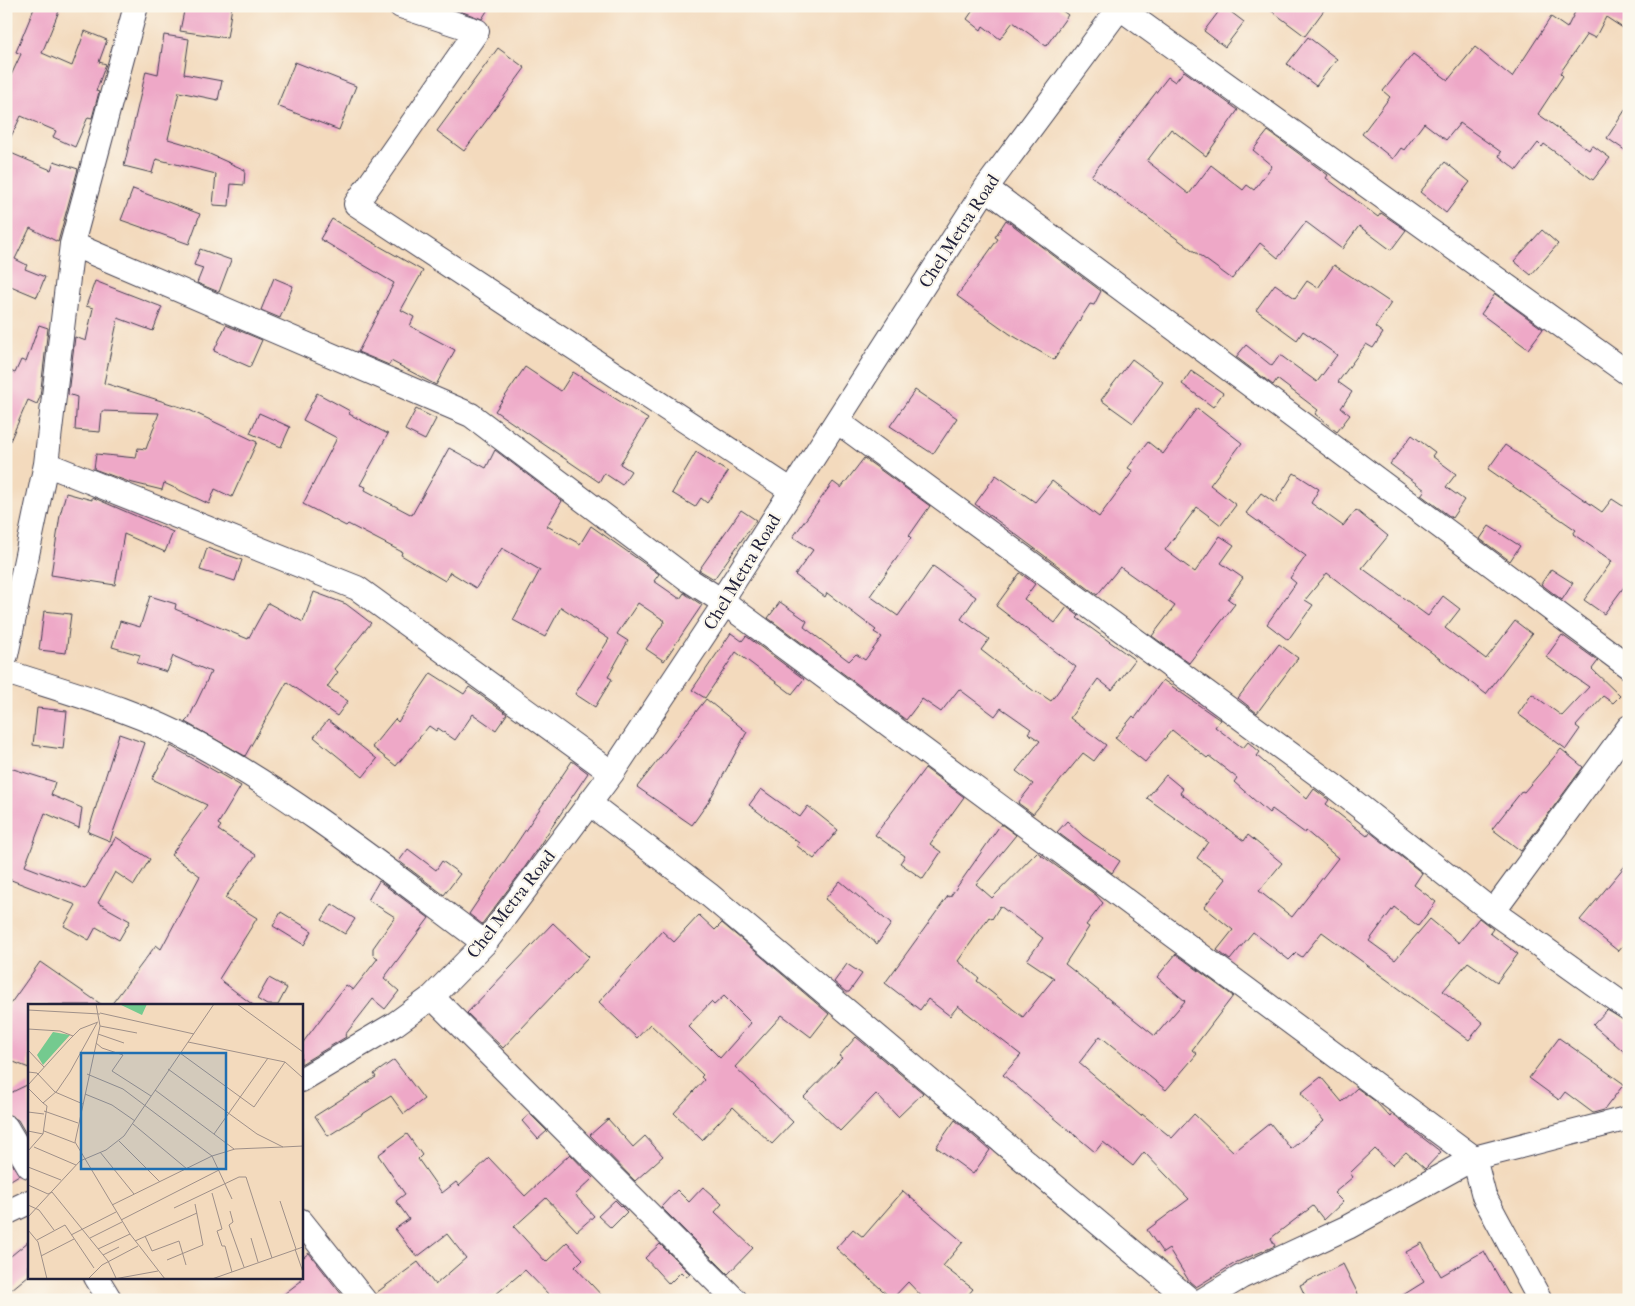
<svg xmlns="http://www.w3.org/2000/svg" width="1635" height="1306" font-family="'IM FELL French Canon',serif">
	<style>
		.building { fill: #eea8c7; fill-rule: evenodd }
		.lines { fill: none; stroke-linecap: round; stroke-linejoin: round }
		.minor-casing { stroke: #413e4e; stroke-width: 26 }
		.minor { stroke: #fff; stroke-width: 24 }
		.labels { text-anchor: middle; stroke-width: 4.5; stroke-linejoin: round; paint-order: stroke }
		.street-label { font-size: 18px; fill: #22223b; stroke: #fbf7ec }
		.inset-road { fill: none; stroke: #9f9089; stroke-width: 1 }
		.view { fill: #1f6fb2; fill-opacity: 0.15; stroke: #1f6fb2; stroke-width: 2.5 }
		.inset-edge { fill: none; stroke: #22223b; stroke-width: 2.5 }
	</style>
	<rect width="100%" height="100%" fill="#fbf7ec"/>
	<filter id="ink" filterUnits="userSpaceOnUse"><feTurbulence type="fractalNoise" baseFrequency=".02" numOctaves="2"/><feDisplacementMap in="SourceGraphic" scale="10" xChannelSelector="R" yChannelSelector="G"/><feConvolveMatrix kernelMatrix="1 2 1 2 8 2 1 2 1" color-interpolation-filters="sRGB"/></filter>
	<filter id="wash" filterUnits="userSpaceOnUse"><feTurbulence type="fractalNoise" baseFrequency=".0096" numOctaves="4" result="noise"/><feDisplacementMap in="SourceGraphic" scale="20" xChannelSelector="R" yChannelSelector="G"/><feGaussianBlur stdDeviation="1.12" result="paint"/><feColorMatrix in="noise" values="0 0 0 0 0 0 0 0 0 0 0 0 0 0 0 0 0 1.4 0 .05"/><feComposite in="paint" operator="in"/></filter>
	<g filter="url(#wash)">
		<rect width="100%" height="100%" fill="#f3dabd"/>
		<g id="blocks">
			<path class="building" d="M35 6H61L42 53 72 66 85 31 107 40 99 62 106 64 96 91 99 92 92 118 88 117 75 147 53 137 56 131 21 116 6 147V86L21 54 16 52Z
				M185 6H232L227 38 180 31Z
				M446 6H490L482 19Z
				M976 6H1056L1068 15 1046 46 1013 22 1000 39 983 26 981 30 967 19Z
				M1223 6 1244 22 1225 47 1204 31Z
				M1265 6H1327L1305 36Z
				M1578 6H1629V32L1606 17 1595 38 1587 34 1560 73 1563 76 1538 114 1589 150 1592 145 1610 158 1593 180 1544 144 1542 147 1538 143 1517 170 1499 156 1501 152 1460 123 1446 140 1424 123 1404 150 1401 148 1393 159 1362 134 1390 97 1383 91 1413 54 1448 80 1475 47 1512 77 1551 17 1567 28Z
				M164 35 189 39 184 74 222 81 218 100 179 92 168 139 192 146 245 170 244 185 231 184 229 206 213 205 216 174 156 159 152 173 124 166 146 71 158 74Z
				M1308 37 1337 59 1316 86 1287 64Z
				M498 48 525 68 464 151 437 131Z
				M295 62 356 86 339 130 277 106Z
				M1184 71 1238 110 1206 156 1171 129 1147 161 1189 194 1211 165 1243 190 1247 185 1254 190 1272 166 1253 150 1268 131 1328 175 1326 178 1378 217 1381 213 1406 230 1391 250 1359 226 1342 249 1306 222 1278 258 1260 243 1232 279 1091 176 1168 77 1175 82Z
				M1629 104V153L1607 138Z
				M6 151 51 170 54 161 78 169 58 242 30 228 15 259 27 265 25 269 45 277 37 297 6 284Z
				M1445 162 1470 182 1446 213 1420 192Z
				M133 189 200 214 189 244 121 220Z
				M332 219 423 271 401 310 414 317 410 326 455 350 436 385 391 361 389 365 358 352 394 283 320 239Z
				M1006 220 1101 291 1094 305 1090 304 1054 360 1010 334 957 296 998 239 995 237Z
				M1542 230 1558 244 1531 275 1514 261Z
				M200 249 231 260 219 292 197 283 203 268 194 265Z
				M1334 265 1391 303 1375 327 1383 333 1373 348 1366 344 1338 382 1352 392 1341 408 1350 415 1337 432 1315 414 1318 410 1277 379 1273 385 1236 357 1246 345 1272 366 1280 355 1317 382 1337 355 1303 331 1297 340 1256 310 1275 284 1295 298 1307 281 1318 288Z
				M274 278 293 286 280 318 261 310Z
				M95 281 162 307 153 331 118 318 104 383 187 409 257 442 232 497 215 489 209 504 164 483 162 490 129 482 94 469 96 454 136 458 138 448 146 449 159 413 102 411 100 432 75 430 77 397 68 394 75 337 86 341 93 308 86 306Z
				M1495 294 1543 329 1528 349 1481 314Z
				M39 325 48 328 40 397 37 404 28 400 6 450V369L15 373 21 360 26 362Z
				M226 325 262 340 250 367 214 351Z
				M1132 359 1163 382 1133 423 1101 400Z
				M525 367 561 391 573 372 648 419 620 464 631 471 622 485 604 473 599 482 495 411Z
				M1191 371 1223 393 1213 407 1182 384Z
				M915 390 957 418 933 454 890 426Z
				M317 393 350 411 349 414 388 434 360 485 366 487 365 490 412 515 449 448 486 468 495 450 562 501 547 526 580 544 591 526 659 574 654 581 680 599 684 593 702 605 664 661 646 649 665 621 638 603 617 634 628 641 608 677 612 679 595 707 575 694 609 639 561 607 545 637 513 620 540 570 502 548 476 588 450 572 445 581 401 555 402 552 348 524 346 526 303 504 337 438 303 420Z
				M1197 408 1242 443 1210 485 1236 505 1221 525 1197 507 1165 550 1195 572 1220 536 1234 545 1221 563 1243 578 1228 599 1235 604 1189 663 1152 636 1175 606 1120 567 1097 595 975 504 996 475 1035 502 1052 481 1099 517 1133 471 1128 468 1148 442 1163 454Z
				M416 409 436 419 425 440 405 430Z
				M259 413 290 427 281 447 250 433Z
				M1412 435 1435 452 1432 456 1456 474 1446 487 1464 500 1452 518 1421 495 1425 490 1390 464Z
				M1505 445 1602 512 1612 499 1629 510V580L1604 614 1584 600 1612 561 1573 534 1576 530 1488 469Z
				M696 452 728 472 707 503 701 498 695 507 672 493Z
				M864 458 930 506 909 536 911 538 870 596 898 616 933 566 976 597 961 619 989 639 981 650 1035 692 1036 691 1051 701 1076 667 996 606 1020 573 1035 584 1024 599 1055 623 1067 607 1079 616 1077 618 1135 660 1112 690 1098 679 1070 718 1106 745 1094 761 1083 753 1033 814 1018 803 1033 784 1016 771 1040 741 1028 733 1031 729 1001 708 995 716 959 689 941 712 922 699 906 720 768 618 780 602 807 621 804 627 849 661 856 654 865 660 882 637 874 632 876 630 827 593 825 597 795 575 813 550 793 537 833 482 841 488Z
				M1294 473 1319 489 1311 503 1343 526 1356 510 1388 536 1362 568 1428 616 1443 596 1460 609 1445 628 1486 659 1515 621 1532 634 1486 694 1327 573 1305 600 1313 605 1288 640 1267 624 1296 583 1290 578 1306 556 1246 513 1261 493 1275 503Z
				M66 493 92 500V497L173 532 165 552 124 534 115 585 51 575 60 515Z
				M741 510 756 520 714 579 699 570Z
				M1489 526 1520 546 1510 561 1480 539Z
				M207 548 242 560 235 581 200 570Z
				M1551 569 1573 583 1562 600 1541 584Z
				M314 592 346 604 371 623 334 669 338 672 327 687 348 701 337 716 287 682 245 756 185 722 189 718 211 672 173 656 167 672 137 663 140 655 112 647 120 621 140 627 150 596 176 604 175 609 248 639 268 603 303 622Z
				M44 611 71 614 66 653 39 650Z
				M731 633 742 641 746 636 804 679 792 694 736 652 705 698 692 690Z
				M1562 635 1598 661 1592 669 1620 696 1613 703 1603 696 1576 726 1580 729 1566 749 1518 714 1532 694 1562 716 1589 687 1546 657Z
				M1279 644 1298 658 1257 713 1238 698Z
				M431 673 464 694 469 687 507 714 496 730 473 714 455 740 438 728 436 731 429 726 396 766 372 747 395 719 398 722Z
				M1163 680 1220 720 1215 727 1243 748 1248 742 1260 752 1257 756 1307 799 1314 789 1329 800 1326 804 1367 836 1370 832 1422 873 1414 885 1436 902 1418 926 1394 907 1369 941 1395 960 1430 919 1459 943 1479 918 1493 929 1490 933 1518 954 1497 982 1468 962 1443 991 1483 1023 1469 1040 1322 932 1302 957 1296 953 1289 960 1253 932 1230 960 1217 950 1233 930 1204 907 1226 879 1197 858 1208 842 1147 798 1166 775 1183 789 1180 793 1244 841 1248 835 1282 863 1259 891 1292 917 1338 858 1306 831 1305 833 1272 809 1269 813 1234 782 1237 778 1209 756 1207 758 1172 730 1145 762 1115 738 1133 716 1135 718Z
				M706 699 747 732 709 801 692 825 637 787Z
				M37 708 67 711 63 749 33 745Z
				M328 720 377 759 363 777 314 737Z
				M119 734 145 743 110 841 88 832Z
				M171 746 241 786 218 824 221 826 218 830 256 855 225 898 257 918 219 979 253 1005H111L156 945 161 949 200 876 171 855 207 805 152 779Z
				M1561 749 1583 767 1521 851 1492 829 1522 791 1524 792Z
				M572 761 588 773 525 867 482 924 469 914Z
				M10 768 55 782 51 795 82 808 79 828 45 813 25 866 85 889 116 837 150 859 134 885 115 872 98 903 130 921 119 940 96 927 89 940 64 926 76 905 6 878V780Z
				M925 768 964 797 930 844 941 852 923 879 900 863 905 856 875 835Z
				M761 789 800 817 808 806 838 830 814 859 797 846 799 843 749 805Z
				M1067 821 1083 836 1120 861 1112 873 1057 832Z
				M1001 824 1016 835 976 884 992 898 1037 852 1096 895 1103 903 1086 925 1089 927 1065 964 1155 1036 1185 1001 1157 977 1176 954 1233 996 1192 1050 1197 1054 1166 1090 1100 1036 1079 1063 1141 1116 1142 1114 1172 1138 1194 1114 1234 1152 1270 1123 1291 1149 1324 1121 1301 1093 1321 1077 1342 1102 1357 1088 1375 1101 1390 1117 1392 1114 1441 1152 1425 1169 1406 1152 1392 1165 1375 1149 1350 1173 1353 1177 1334 1193 1343 1202 1324 1220 1313 1206 1271 1238 1275 1246 1237 1262 1196 1287 1189 1281 1169 1249 1163 1253 1147 1230 1189 1199 1144 1152 1133 1166 1103 1142 1095 1152 1003 1075 1021 1055 958 1006 950 1016 928 999 920 1010 885 983 948 896 950 897ZM1000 906 1043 938 1027 960 1054 978 1023 1017 977 981 979 978 958 961 989 917 992 919Z
				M408 849 436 870 442 861 460 874 444 895 399 861Z
				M1629 861V938L1618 951 1580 920Z
				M379 881 429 918 384 978 399 991 385 1009 373 999 345 1035 346 1037 301 1064V1045L346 985 353 990 378 958 373 955V948L395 917 368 900Z
				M840 881 891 924 877 944 825 899Z
				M332 904 355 919 345 934 322 920Z
				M281 912 312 931 304 945 273 926Z
				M699 915 715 930 722 923 829 1014 811 1037 782 1015 735 1067 793 1122 772 1144 733 1107 702 1140 674 1113 704 1080 701 1077 703 1075 650 1024 637 1038 599 1002 662 931 674 942ZM724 996 751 1023 720 1058 688 1026 711 1002 714 1005Z
				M553 923 589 957 503 1048 467 1013Z
				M40 962 102 1005H29V1068L6 1059V1010Z
				M847 964 862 974 849 992H846L834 982Z
				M269 978 287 988 278 1005H267L257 999Z
				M1607 1010 1629 1023V1056L1593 1025Z
				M856 1037 923 1093 898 1117 876 1094 840 1131 804 1097 842 1058 839 1056Z
				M1559 1038 1624 1084 1604 1110 1593 1113 1565 1092 1559 1100 1529 1078Z
				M394 1060 424 1099 404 1114 391 1096 328 1136 315 1116 376 1077 374 1074Z
				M29 1084V1139L18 1120 6 1113V1095Z
				M530 1114 547 1131 538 1139 522 1121Z
				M608 1119 633 1147 645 1136 663 1156 635 1181 590 1135Z
				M955 1120 990 1150 973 1174 936 1147Z
				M407 1134 422 1155 418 1159 442 1193 456 1182 459 1186 489 1158 525 1196 570 1154 593 1178 575 1195 594 1216 577 1231 546 1198 514 1227 546 1262 567 1242 583 1259 575 1267 606 1300H554L525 1270 489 1300H377L376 1293 418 1262 435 1285 466 1258 447 1234 417 1257 395 1229 409 1219 396 1201 405 1194 378 1155Z
				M6 1154 19 1175 6 1183Z
				M703 1187 722 1204 715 1212 753 1248 728 1274 661 1207 677 1190 689 1202Z
				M903 1191 963 1242 943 1266 973 1289 964 1300H925L908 1282 892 1299 836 1248 853 1229 863 1237Z
				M615 1200 627 1212 611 1228 598 1216Z
				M29 1241V1275L6 1294V1260Z
				M1422 1243 1441 1276 1484 1251 1512 1300H1395L1424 1282 1406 1252Z
				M660 1244 690 1274 686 1277 681 1272 669 1284 645 1258Z
				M309 1253 346 1300H276L301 1281V1259Z
				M1343 1264 1361 1300H1307L1300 1285Z"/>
		</g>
	</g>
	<g filter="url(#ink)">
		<use href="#blocks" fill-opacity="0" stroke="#413e4e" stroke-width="1"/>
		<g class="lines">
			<g class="minor-casing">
				<path id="minor" d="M401 6 477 31 356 204 792 491
					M1120 8 1629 374
					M986 188 1629 667
					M72 244 471 415 689 580 725 603 1474 1158 1484 1196 1540 1300
					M837 421 1335 787 1493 912 1629 1009
					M46 464 357 588 612 773
					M6 655 46 464 72 244 136 6
					M6 672C71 693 138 711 198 744 300 800 392 874 485 943
					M589 803 708 894 1190 1300
					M1493 912 1629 727
					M432 997 735 1300
					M301 1080 395 1024 432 997 485 943 612 773 725 603 727 592 986 188 1121 6
					M6 1127 29 1166
					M6 1213 29 1202
					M301 1221 364 1300
					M96 1277 110 1300
					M1203 1300 1241 1277 1348 1227 1474 1158 1629 1118"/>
			</g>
			<use href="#minor" class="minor"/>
		</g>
	</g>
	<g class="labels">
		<g class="street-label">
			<text transform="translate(959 231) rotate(-57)" y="6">Chel Metra Road</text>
			<text transform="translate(742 572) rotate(-59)" y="6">Chel Metra Road</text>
			<text transform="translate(511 904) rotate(-52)" y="6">Chel Metra Road</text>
		</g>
	</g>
	<g transform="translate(28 1004)">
		<rect width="275" height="275" fill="#f3dabd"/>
		<path d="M91 0H119L114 11ZM25 28 42 31 15 61 9 51Z" fill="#74ca8f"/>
		<path class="inset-road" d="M68 0 72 22 47 138 102 230 137 275M209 0 275 48M0 6 72 10M72 9 166 30M72 22 109 29M0 25 32 27 45 32M70 30 96 39M160 38 257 58 275 74M68 39 74 44 95 51 84 67 123 92M0 46 16 63M152 49 226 103 257 58M140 65 229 130 255 143 275 142M0 68 9 69 27 88 55 100M59 70 95 85 184 152 204 195M0 81 41 36 52 25 70 18M0 84 15 99M127 86 206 145M57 90 84 101 107 117M16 107 50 119M0 108 16 110M105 120 159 165M0 127 15 130M16 127 47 139M186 130 240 54M91 137 132 178M6 143 48 161M0 147 15 130 19 102 15 99 29 87 42 68 69 19M72 148 106 190M0 163 33 176M0 181 20 190 24 188 80 257 88 274M184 189 194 225 189 227 194 242H197L204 268M252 197 268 245M0 201 11 206 26 226M84 201 184 152 207 145 255 143M146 204 211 173H218L244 254M202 207 205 218 201 221 216 263M0 213 52 157 78 146 96 132 186 0M93 216 191 166M0 226 10 238 19 275M43 231 88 208M117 232 124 247 151 237 158 261M62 234 94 218M223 234 230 258M9 236 37 221 66 264M107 237 169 209M70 245 102 230M267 245 275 268M75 251 91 243M13 252 46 235M139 256 175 241 167 200M60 275 74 261 110 242M86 275 130 267M184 275 275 243"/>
		<path class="view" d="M53 49H198V165H53Z"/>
		<rect width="275" height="275" class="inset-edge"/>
	</g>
	<rect width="1635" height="1306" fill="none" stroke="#fbf7ec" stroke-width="25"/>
</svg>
